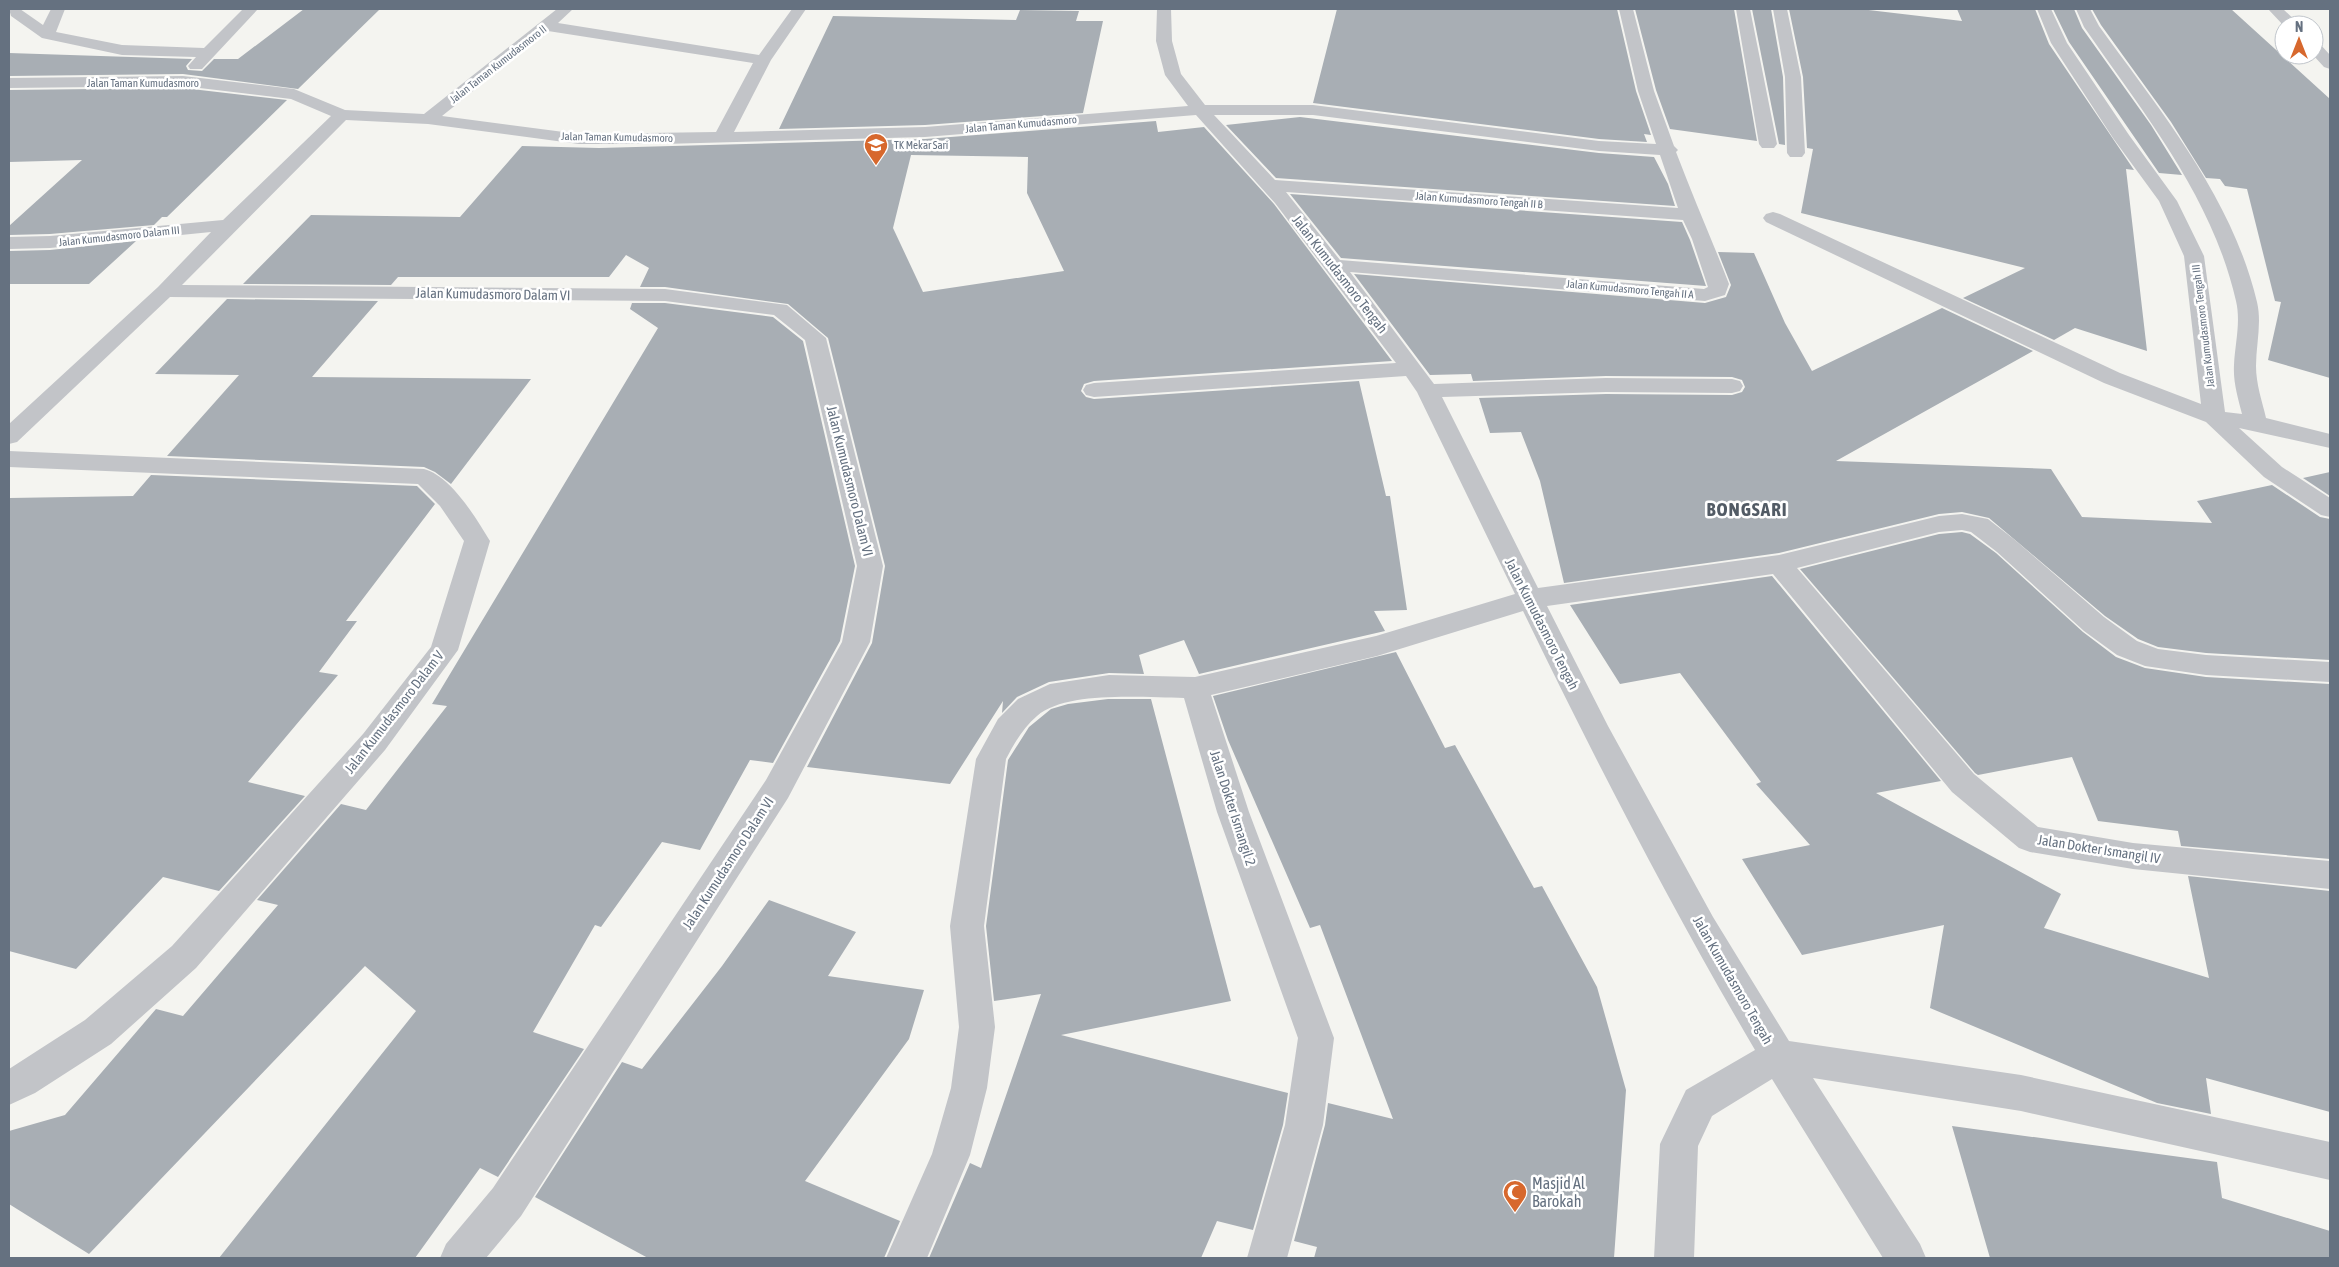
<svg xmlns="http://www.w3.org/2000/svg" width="2339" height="1267" font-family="'Asap Condensed',sans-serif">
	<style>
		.building { fill: #a8aeb4; fill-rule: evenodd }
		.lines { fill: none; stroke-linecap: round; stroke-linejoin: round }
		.minor { fill: #c2c4c8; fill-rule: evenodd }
		.labels { text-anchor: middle; stroke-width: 5; stroke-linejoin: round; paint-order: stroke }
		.far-street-label { font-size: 11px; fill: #657180; stroke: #fff }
		.far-poi-label { font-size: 11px; fill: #657180; stroke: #fff; text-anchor: start }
		.street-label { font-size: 14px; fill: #657180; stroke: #fff }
		.near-poi-label { font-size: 16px; fill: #657180; stroke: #fff; text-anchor: start }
		.district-label { font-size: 19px; font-weight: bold; letter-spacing: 1px; fill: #525b65; stroke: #fff }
	</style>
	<rect width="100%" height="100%" fill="#f4f4f0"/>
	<path class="building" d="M304 9 379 10 298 89 183 74 9 76V53L192 59 186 66 188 70 202 71 214 59H238Z
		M1337 9H1617L1636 91 1651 135 1644 134 1647 142 1599 139 1313 103Z
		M1635 9H1734L1757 141 1670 129 1656 90Z
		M1752 9H1771L1783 77 1785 145 1779 144Z
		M1789 9H1860L1962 21 1957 9H2035L2049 44 2134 170 2126 169 2147 351 2075 328 2054 340 1963 298 2025 268 1801 213 1813 149 1807 148 1803 77Z
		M2053 9H2074L2082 28 2151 125 2182 175 2159 173 2069 42Z
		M2092 9H2231L2330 99V378L2268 360 2281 302 2275 301 2247 189 2225 186 2220 179 2206 178 2171 122 2101 25Z
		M1020 10 1079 11 1076 21H1103L1083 113 925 125 779 129 833 16 1016 20Z
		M183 88 287 100 167 217H162L154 225 50 234 9 235V226L82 160 9 162V90Z
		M1300 117 1599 153 1654 157 1668 184 1675 206 1276 178 1226 125Z
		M1156 121 1158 132 1204 127 1274 204 1392 361 1094 381 1084 384 1081 391 1086 397 1094 399 1359 381 1386 496H1390L1407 610 1374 611 1385 631 1199 674 1184 640 1139 655 1144 674 1109 673 1049 682 1017 697 1002 713 1003 701 950 784 807 767 872 643 885 566 828 338 788 304 665 287H640L649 268 626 255 609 277H398L391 285 243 284 311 215 460 217 522 146 599 148 925 139ZM911 155 1028 157 1027 193 1064 271 923 292 893 228Z
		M1290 194 1682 222 1690 240 1706 286 1341 258Z
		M136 241 89 284H9V251L50 250Z
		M1718 252 1754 253 1785 323 1812 371 1942 308 2033 351 1836 461 2051 469 2082 517 2212 523 2197 501 2272 485 2320 517 2330 519V660L2206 653 2158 647 2138 639 2105 616 1989 518 1962 512 1939 514 1779 553 1564 583 1540 481 1521 432 1490 433 1479 398 1606 394 1732 395 1742 392 1745 387 1742 380 1732 377 1606 376 1473 381 1471 374 1430 375 1354 274 1705 303 1726 297 1731 285Z
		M227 299 378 301 312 377 531 379 451 484 435 472 424 467 167 456 239 375 155 374Z
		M632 303H665L773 317 803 341 855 566 840 641 773 763 750 760 700 850 662 842 601 927 595 925 533 1032 584 1049 498 1177 480 1168 415 1258H219L416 1011 365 966 89 1254 9 1204V1131L65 1115 156 1009 183 1016 278 905 257 900 341 804 366 810 447 706 432 704 658 328 630 309Z
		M2330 472V496L2303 478Z
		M151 475 417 486 435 504 346 621H357L319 672 338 675 248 782 305 796 219 891 163 877 76 969 9 951V498L133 496Z
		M1962 532 1970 534 1996 553 2083 632 2116 657 2145 668 2206 677 2330 684V859L2181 846 2178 831 2098 821 2072 757 1978 775 1975 773 1800 569 1939 534Z
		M1772 576 1941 781 1876 793 2061 894 2044 928 2209 978 2188 876 2330 891V1112L2206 1078 2211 1114 2157 1103 1930 1008 1944 925 1802 955 1742 859 1810 845 1756 784 1761 782 1680 673 1620 684 1570 605Z
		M1396 652 1445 748 1455 745 1534 888 1542 886 1597 987 1626 1090 1614 1258H1314L1317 1247 1294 1241 1325 1125 1328 1103 1393 1119 1320 925 1310 928 1228 740 1213 696Z
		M1108 699H1151L1231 1001 1061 1035 1288 1093 1283 1125 1253 1230 1217 1221 1201 1258H929L970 1163 981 1168 1041 994 994 1001 986 926 1008 760 1029 727 1051 709 1068 704Z
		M769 900 856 932 828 976 924 990 909 1039 805 1181 900 1221 884 1258H648L535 1197 622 1062 642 1069 722 966Z
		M1952 1126 2217 1162 2222 1198 2330 1231V1258H1990Z"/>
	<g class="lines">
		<path class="minor" d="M9 9H20L43 25 51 9H65L56 32 122 45 204 48 243 9H258L202 69H190L188 66 196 57 122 55 42 38 11 16Z
			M557 9H573L558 23 759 55 792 9H806L771 60 734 132 925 127 1188 106 1165 75 1156 41 1157 9H1171L1172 41 1181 74 1205 105H1313L1599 141 1656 144 1638 91 1619 9H1633L1654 91 1674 146 1678 150 1676 152C1693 197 1712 240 1729 284L1725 295 1705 301 1350 272 1434 384 1606 378 1732 379 1740 381 1743 386 1740 391 1732 393 1606 392 1442 397 1538 588 1779 555 1939 516 1962 514 1988 519 2015 540 2104 617 2137 641 2158 649 2206 655 2330 662V682L2206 675 2145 666 2117 655 2084 631 1997 552 1971 532 1962 530 1939 532 1797 568 1974 774 2038 827 2133 843 2330 861V889L2133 869 2030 852 2019 848 1952 792 1773 574 1547 606 1608 726 1713 917 1789 1041 2021 1075 2330 1142V1180L2021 1111 1813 1078 1920 1244 1926 1258H1883L1772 1079 1712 1116 1698 1146 1694 1258H1654L1660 1144 1686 1090 1755 1050C1671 907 1595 760 1523 611L1377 656 1211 695 1249 812 1334 1038 1323 1125 1287 1258H1247L1285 1125 1298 1038 1217 812 1184 698C1146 698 1067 690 1037 716 1023 728 1015 742 1006 759L984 926 995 1027 987 1088 970 1155 927 1258H886L932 1154 951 1088 959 1027 950 926 976 759 998 719 1018 699 1050 684 1109 675 1195 677 1376 636 1515 594 1417 392 1406 376 1094 397 1086 395 1083 390 1086 385 1094 383 1396 363 1275 203 1196 115 925 137 663 144H579L428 124 346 120 182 285 665 289 787 305 826 338 883 566 870 642 788 798 521 1216 486 1258H440L446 1244 493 1188 766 780 842 642 857 566 805 340 774 315 665 301 170 297 17 442 9 444V424L158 287 211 232 50 248 9 249V237L50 236 223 220 331 116 291 99 183 86 9 88V78L183 76 294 89 345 110 424 114ZM548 31 753 63 716 132 579 134 442 116ZM1214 115H1313L1599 151 1660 155 1678 208 1275 180ZM1286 192 1683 220 1692 239 1708 287 1704 289 1340 260Z
			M1736 9H1750L1777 144 1774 148H1762L1759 144Z
			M1773 9H1787L1801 77 1805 153 1802 157H1790L1787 153 1785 77Z
			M2037 9H2051L2067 43 2129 135 2177 201 2204 256 2225 412 2242 414C2238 398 2233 382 2234 365 2235 344 2241 322 2236 301 2212 196 2144 114 2084 27L2076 9H2090L2099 26C2161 112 2232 197 2257 302 2262 323 2256 345 2256 366 2256 384 2262 401 2266 418L2330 434V448L2239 428 2282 467 2330 498V517L2321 515 2264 477 2206 422 2104 383 1766 222 1763 218 1766 214 1773 212 1780 214 2120 373 2201 404 2184 256 2159 201 2113 138 2051 43Z
			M2268 9H2283L2300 25 2284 26Z
			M2314 42 2320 44 2330 55V69L2324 67 2313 55Z
			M9 451 424 469C451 476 476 518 490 541L458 650 385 750 196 968 111 1044 35 1093 9 1105V1069L85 1020 172 946 363 734 431 647 464 541 440 506 418 484 9 467Z"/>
	</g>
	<defs>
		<g id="school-pin" transform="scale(1.25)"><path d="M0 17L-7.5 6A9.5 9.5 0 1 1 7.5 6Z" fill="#d7682d" stroke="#fff"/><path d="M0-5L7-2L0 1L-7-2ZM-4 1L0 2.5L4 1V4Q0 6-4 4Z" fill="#fff"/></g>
		<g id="mosque-pin" transform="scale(1.25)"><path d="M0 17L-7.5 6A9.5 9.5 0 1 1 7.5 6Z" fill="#d7682d" stroke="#fff"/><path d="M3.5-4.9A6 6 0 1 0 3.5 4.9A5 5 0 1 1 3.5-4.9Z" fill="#fff"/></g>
	</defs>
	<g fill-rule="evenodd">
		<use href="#school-pin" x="876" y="145"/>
		<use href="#mosque-pin" x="1515" y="1192"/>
	</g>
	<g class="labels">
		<g class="far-street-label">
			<text transform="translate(498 64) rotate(-38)" y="4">Jalan Taman Kumudasmoro II</text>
			<text x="143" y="87">Jalan Taman Kumudasmoro</text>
			<text transform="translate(1021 124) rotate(-5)" y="4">Jalan Taman Kumudasmoro</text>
			<text transform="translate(617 137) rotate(1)" y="4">Jalan Taman Kumudasmoro</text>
			<text transform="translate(1479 200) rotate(4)" y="4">Jalan Kumudasmoro Tengah II B</text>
			<text transform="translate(119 236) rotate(-6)" y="4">Jalan Kumudasmoro Dalam III</text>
			<text transform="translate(1630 289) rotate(5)" y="4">Jalan Kumudasmoro Tengah II A</text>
			<text transform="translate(2203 326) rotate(-97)" y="4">Jalan Kumudasmoro Tengah III</text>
		</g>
		<g class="far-poi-label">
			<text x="894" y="149">TK Mekar Sari</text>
		</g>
		<g class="street-label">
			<text transform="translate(1340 274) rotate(52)" y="5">Jalan Kumudasmoro Tengah</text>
			<text transform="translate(493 294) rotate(1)" y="5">Jalan Kumudasmoro Dalam VI</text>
			<text transform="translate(850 481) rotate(76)" y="5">Jalan Kumudasmoro Dalam VI</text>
			<text transform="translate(1542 624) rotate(63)" y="5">Jalan Kumudasmoro Tengah</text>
			<text transform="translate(394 712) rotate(-52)" y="5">Jalan Kumudasmoro Dalam V</text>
			<text transform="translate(1233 808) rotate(72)" y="5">Jalan Dokter Ismangil 2</text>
			<text transform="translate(2099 849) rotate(9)" y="5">Jalan Dokter Ismangil IV</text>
			<text transform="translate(728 863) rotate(-57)" y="5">Jalan Kumudasmoro Dalam VI</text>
			<text transform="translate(1733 980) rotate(60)" y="5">Jalan Kumudasmoro Tengah</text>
		</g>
		<g class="near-poi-label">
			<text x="1532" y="1189">Masjid Al<tspan x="1532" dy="18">Barokah</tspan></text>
		</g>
		<g class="district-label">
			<text x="1747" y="516">BONGSARI</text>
		</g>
	</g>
	<rect width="2339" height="1267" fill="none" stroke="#657180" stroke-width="20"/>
	<g transform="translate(2299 40)"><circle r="24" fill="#ffffff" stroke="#c1c6cc"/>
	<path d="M0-4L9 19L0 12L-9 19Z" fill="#d7682d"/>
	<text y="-8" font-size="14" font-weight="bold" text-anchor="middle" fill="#657180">N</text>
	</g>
</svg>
